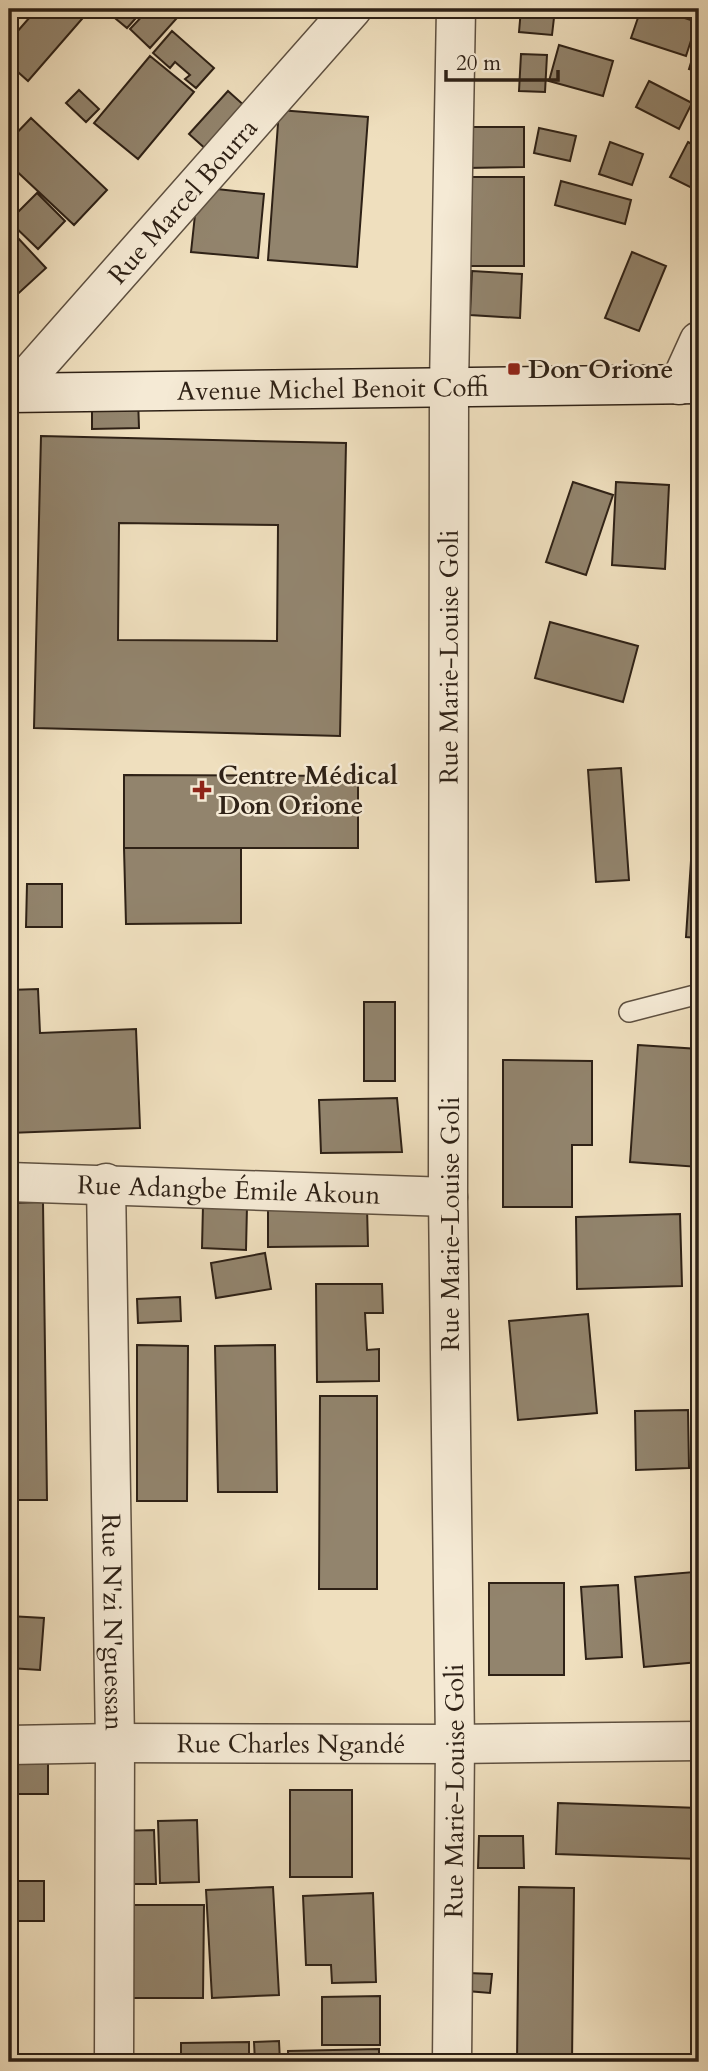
<svg xmlns="http://www.w3.org/2000/svg" width="708" height="2071" font-family="Cardo,serif">
	<style>
		.building { fill: #92846d; stroke: #2e2116; stroke-width: 2; fill-rule: evenodd }
		.lines { fill: none; stroke-linecap: round; stroke-linejoin: round }
		.lane-casing { stroke: #5e5040; stroke-width: 22 }
		.street-casing { stroke: #5e5040; stroke-width: 41 }
		.secondary-casing { stroke: #2e2116; stroke-width: 41 }
		.lane { stroke: #f5ead5; stroke-width: 19 }
		.street { stroke: #f5ead5; stroke-width: 38 }
		.secondary { stroke: #f5ead5; stroke-width: 38 }
		.poi-dot { fill: #8f2418; stroke: #f5ead5; stroke-width: 2.5 }
		.labels { text-anchor: middle; stroke-width: 5; stroke-linejoin: round; paint-order: stroke }
		.street-label { font-size: 26px; fill: #2e2116; stroke: #f5ead5 }
		.poi-label { font-size: 26px; font-weight: bold; fill: #2e2116; stroke: #f5ead5; text-anchor: start }
	</style>
	<rect width="100%" height="100%" fill="#efdfbe"/>
	<filter id="stains"><feTurbulence type="fractalNoise" baseFrequency=".00286" numOctaves="4"/><feColorMatrix values="0 0 0 0 .2 0 0 0 0 .09 0 0 0 0 .02 0 0 0 .5 -.17"/></filter>
	<radialGradient id="worn" r=".72"><stop offset=".6" stop-color="#630" stop-opacity="0"/><stop offset="1" stop-color="#630" stop-opacity=".3"/></radialGradient>
	<path class="building" d="M37 9H85L88 12 28 81 9 64V41Z
		M104 9H144L127 28Z
		M149 9H185L150 48 130 29Z
		M521 9H555L552 35 519 32Z
		M641 9H657L697 22 686 56 631 38Z
		M172 31 214 68 196 88 185 79 190 75 175 62 170 68 153 53Z
		M699 36V72L689 69Z
		M559 45 613 61 603 96 549 81Z
		M521 54 547 55 545 92 519 91Z
		M150 56 194 92 138 159 94 123Z
		M649 81 692 103 679 129 636 107Z
		M79 90 99 109 86 122 66 103Z
		M228 91 247 108 208 151 189 134Z
		M279 110 368 117 357 267 268 260Z
		M31 118 107 190 74 225 9 164V141Z
		M465 127H524V167L466 168Z
		M539 128 576 136 570 161 534 153Z
		M610 142 643 154 632 185 599 174Z
		M688 142 699 148V179L694 189 670 177Z
		M467 177H524V266H468Z
		M561 181 631 200 625 224 555 205Z
		M198 187 264 194 258 258 191 252Z
		M37 193 65 221 38 249 9 221Z
		M17 237 46 268 9 302V245Z
		M632 252 666 266 639 331 605 318Z
		M472 271 522 274 520 318 470 315Z
		M138 398 139 428 92 429V399Z
		M41 436 346 443 340 736 34 728ZM119 523 278 525 277 641 118 640Z
		M573 482 613 495 586 575 546 562Z
		M616 482 669 485 665 569 612 565Z
		M550 622 638 646 623 702 535 678Z
		M621 768 629 880 596 882 588 770Z
		M124 775 358 776V848H124Z
		M694 815H699V938L686 937Z
		M124 848H241V923L126 924Z
		M27 884H62V927H26Z
		M38 989 40 1033 136 1029 140 1128 9 1133V990Z
		M364 1002H395V1081H364Z
		M638 1045 699 1049V1167L630 1162Z
		M503 1060 592 1061V1145H572V1207H503Z
		M397 1098 402 1152 321 1153 319 1100Z
		M43 1202 47 1500H9V1203Z
		M203 1205 247 1206 246 1250 202 1248Z
		M367 1207 368 1246 268 1247V1209Z
		M680 1214 682 1286 577 1289 576 1217Z
		M265 1253 271 1289 216 1298 211 1263Z
		M316 1284H382L383 1313H365L367 1350 379 1349V1381L317 1382Z
		M180 1297 181 1321 138 1323 137 1299Z
		M588 1314 597 1413 518 1420 509 1321Z
		M137 1345 188 1346 187 1501H137Z
		M275 1345 277 1492H218L215 1346Z
		M320 1396H377V1589H319Z
		M688 1410 689 1468 636 1470 635 1411Z
		M694 1572 699 1662 644 1667 635 1577Z
		M489 1583H564V1675H489Z
		M618 1585 622 1657 586 1659 581 1587Z
		M9 1616 44 1618 40 1670 9 1668Z
		M48 1758V1794H9V1759Z
		M290 1790H352V1877H290Z
		M558 1803 699 1808V1859L556 1854Z
		M197 1820 199 1882 160 1883 158 1821Z
		M154 1830 156 1884H120L118 1831Z
		M479 1836H523L524 1868H478Z
		M9 1881H44V1921H9Z
		M273 1887 279 1995 212 1998 206 1890Z
		M519 1887 574 1888 572 2062H517Z
		M373 1893 376 1982 332 1983 331 1965H306L303 1896Z
		M121 1905H204L203 1998H121Z
		M468 1973 492 1974 490 1993 467 1991Z
		M380 1996V2045H322V1997Z
		M279 2041 280 2062H255L254 2042Z
		M249 2042V2062H181V2043Z
		M379 2049V2062H288V2051Z"/>
	<g class="lines">
		<g class="lane-casing">
			<path id="lane" d="M629 1012 699 994"/>
		</g>
		<g class="street-casing">
			<g id="street">
				<path d="M679 385 699 341"/>
				<path id="s1" d="M13 393 352 9"/>
				<path id="s2" d="M9 1182 448 1197"/>
				<path id="s3" d="M106 1183 115 1743 114 2062"/>
				<path id="s4" d="M9 1745 115 1743 455 1744 699 1741"/>
				<path id="s5" d="M452 2062 455 1744 448 1197 449 386 456 9"/>
			</g>
		</g>
		<g class="secondary-casing">
			<g id="secondary">
				<path id="s6" d="M9 393 699 384"/>
			</g>
		</g>
		<use href="#lane" class="lane"/>
		<use href="#street" class="street"/>
		<use href="#secondary" class="secondary"/>
	</g>
	<g class="poi-dot">
		<rect x="507" y="362" width="14" height="14" rx="3.5"/>
		<path d="M198.5 779.5h7v7h7v7h-7v7h-7v-7h-7v-7h7z"/>
	</g>
	<g class="labels">
		<g class="street-label">
			<text dy="9" stroke="none"><textPath href="#s1" startOffset="256">Rue Marcel Bourra</textPath></text>
			<text dy="9" stroke="none"><textPath href="#s6" startOffset="324">Avenue Michel Benoit Coffi</textPath></text>
			<text dy="9" stroke="none"><textPath href="#s5" startOffset="1405">Rue Marie-Louise Goli</textPath></text>
			<text dy="9" stroke="none"><textPath href="#s2" startOffset="220">Rue Adangbe Émile Akoun</textPath></text>
			<text transform="translate(450 1224) rotate(-90)" y="9">Rue Marie-Louise Goli</text>
			<text dy="9" stroke="none"><textPath href="#s3" startOffset="439">Rue N'zi N'guessan</textPath></text>
			<text dy="9" stroke="none"><textPath href="#s4" startOffset="282">Rue Charles Ngandé</textPath></text>
			<text dy="9" stroke="none"><textPath href="#s5" startOffset="271">Rue Marie-Louise Goli</textPath></text>
		</g>
		<g class="poi-label">
			<text x="528" y="378">Don Orione</text>
			<text x="218" y="784">Centre Médical<tspan x="218" dy="30">Don Orione</tspan></text>
		</g>
	</g>
	<rect width="708" height="2071" fill="none" stroke="#efdfbe" stroke-width="35"/>
	<rect x="10" y="10" width="687" height="2050" fill="none" stroke="#2e2116" stroke-width="3.5"/>
	<rect x="18" y="18" width="673" height="2036" fill="none" stroke="#2e2116" stroke-width="2"/>
	<path d="M446 70v10h112v-10" fill="none" stroke="#2e2116" stroke-width="3.5"/>
	<text x="456" y="70" font-size="21" fill="#2e2116" stroke="#f5ead5" stroke-width="5" paint-order="stroke">20 m</text>
	<rect width="100%" height="100%" filter="url(#stains)"/>
	<rect width="100%" height="100%" fill="url(#worn)"/>
</svg>
